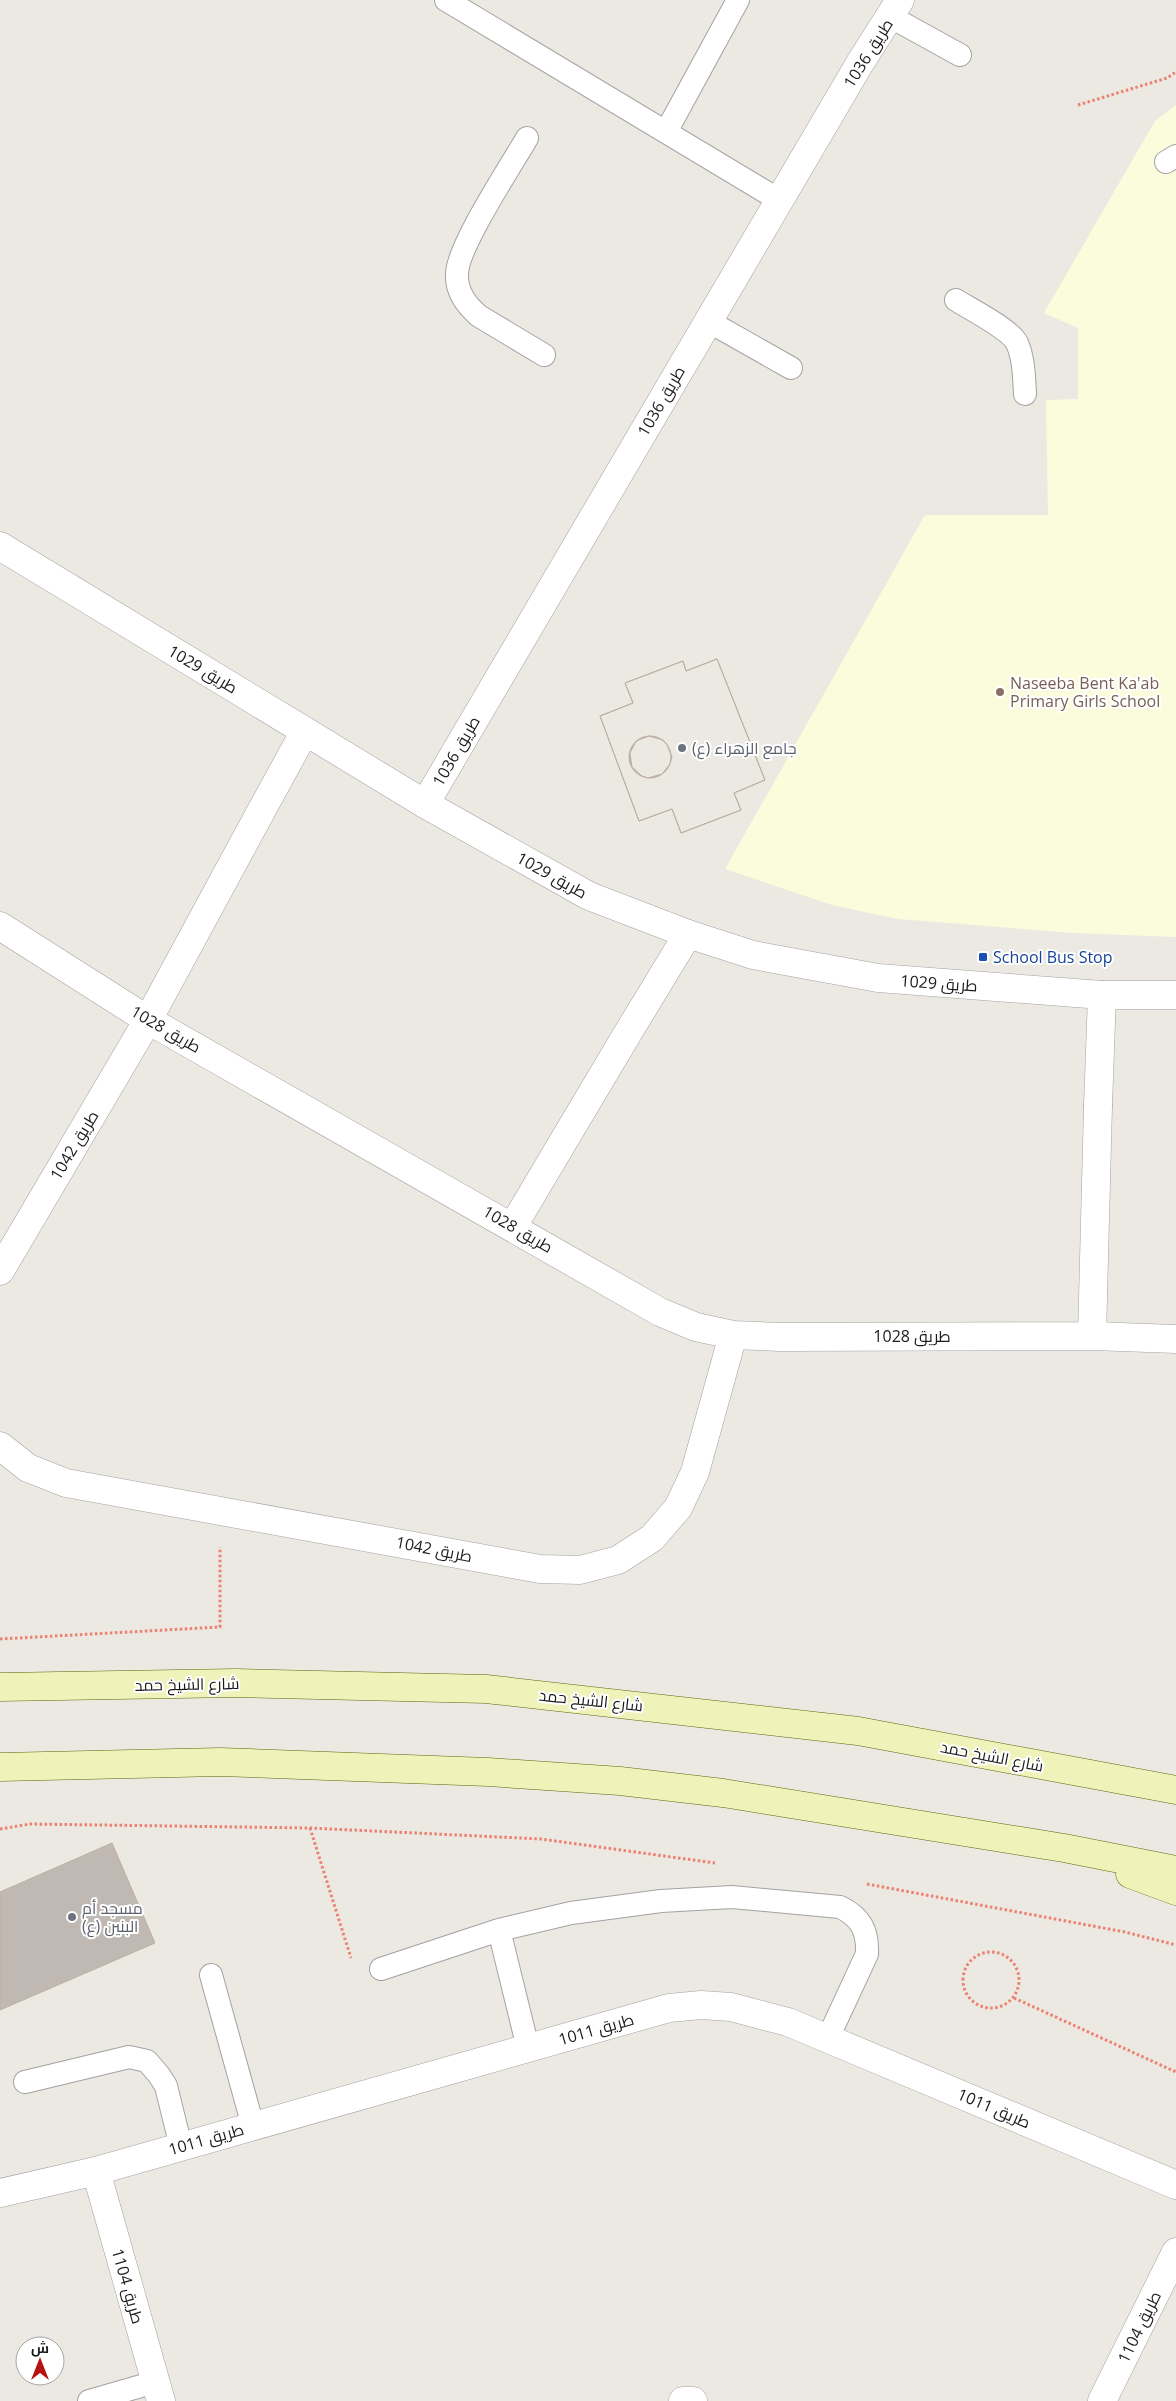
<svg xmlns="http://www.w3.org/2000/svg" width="1176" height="2401" font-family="'Open Sans',Cairo,sans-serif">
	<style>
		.education { fill: #fbfcdb }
		.building { fill: #c0b8b2; stroke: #bcb0a5; fill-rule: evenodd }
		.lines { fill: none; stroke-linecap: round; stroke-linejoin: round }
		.service-casing { stroke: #a2a2a2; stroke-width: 24 }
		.pedestrian-casing { stroke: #a2a2a2; stroke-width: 29 }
		.minor-casing { stroke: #a2a2a2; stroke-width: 29 }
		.tertiary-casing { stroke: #a2a2a2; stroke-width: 29 }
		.secondary-casing { stroke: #5c670d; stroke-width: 29 }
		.path { stroke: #ed8071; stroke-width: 3; stroke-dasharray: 2.5 2.5; stroke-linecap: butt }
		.service { stroke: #fff; stroke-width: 22 }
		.pedestrian { stroke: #fff; stroke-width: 28 }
		.minor { stroke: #fff; stroke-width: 28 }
		.tertiary { stroke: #fff; stroke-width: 28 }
		.secondary { stroke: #eff3b9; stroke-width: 28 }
		.education-dot { fill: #8d6e63; stroke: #fff; stroke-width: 2 }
		.worship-dot { fill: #6b7280; stroke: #fff; stroke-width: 2 }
		.transit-dot { fill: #1a4fb4; stroke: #fff; stroke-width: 2 }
		.labels { text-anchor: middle; stroke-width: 4; stroke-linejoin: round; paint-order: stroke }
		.street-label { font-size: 16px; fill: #1b1b1b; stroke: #fff }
		.education-label { font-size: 16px; fill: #785e54; stroke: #fff; text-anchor: start }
		.worship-label { font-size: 16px; fill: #5b616d; stroke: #fff; text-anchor: start }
		.transit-label { font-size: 16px; fill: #164399; stroke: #fff; text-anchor: start }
	</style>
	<rect width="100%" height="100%" fill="#ece9e2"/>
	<path class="education" d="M1176 105V937L1074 933 898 919 832 905 725 869 925 515H1048L1046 400 1078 399V328L1044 313 1155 121Z"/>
	<path class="building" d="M717 659 765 780 734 793 741 810 681 833 672 809 639 821 600 716 633 703 625 683 683 661 686 671ZM649 736 663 740 667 745 672 757 670 764 662 774 648 778 642 776 632 767 630 753 636 741Z
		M717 659 765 780 734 793 741 810 681 833 672 809 639 821 600 716 633 703 625 683 683 661 686 671Z
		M629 757a21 21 0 1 1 42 0a21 21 0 1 1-42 0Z
		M112 1843 155 1943 0 2010V1892Z"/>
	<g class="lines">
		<g class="service-casing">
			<path id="service" d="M446 0 779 200
				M891 17 960 55
				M666 132 738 0
				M527 138C511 166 457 247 457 274 456 292 466 305 479 316L544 355
				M1166 162 1176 156
				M956 300C970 309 1010 329 1017 343 1024 359 1024 377 1025 394
				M708 321 791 368
				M499 1930 528 2048
				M381 1969 499 1930 571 1913 661 1901 732 1897 840 1907C861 1917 868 1931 867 1954L828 2038
				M211 1975 253 2126
				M25 2082 129 2057 147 2061 159 2075 166 2086 181 2147
				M89 2401 155 2382"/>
		</g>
		<g class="pedestrian-casing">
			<path id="pedestrian" d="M259 815 305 731
				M626 1036 688 934
				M1098 1106 1102 995"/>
		</g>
		<g class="minor-casing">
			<path id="minor" d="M425 804 860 63 900 0
				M0 926 148 1020 660 1312 696 1327 733 1335 781 1337 1092 1336 1176 1339
				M513 1226 626 1036
				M0 1271 148 1020 259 815
				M1092 1336 1098 1106
				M0 1446 28 1468 66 1483 540 1569 580 1570 618 1560 652 1538 678 1508 695 1472 733 1335
				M96 2171 161 2401
				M0 2193 96 2171 669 2008 701 2005 731 2007 788 2022 1176 2185
				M683 2401H693
				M1102 2401 1176 2252"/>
		</g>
		<g class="tertiary-casing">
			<path id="tertiary" d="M0 546 425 804 589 896 688 934 753 955 878 978 1102 995H1176"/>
		</g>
		<g class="secondary-casing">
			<path id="secondary" d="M0 1687 236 1683 486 1689 858 1731 1176 1790
				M0 1767 220 1762 488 1772 620 1781 723 1793 1064 1848 1176 1870
				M1130 1874 1176 1891"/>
		</g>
		<path class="path" d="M1078 105 1167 78 1176 72
			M0 1639 220 1627V1547
			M310 1828 351 1958
			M0 1829 30 1824 310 1828 541 1839 715 1863
			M867 1884 1125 1932 1176 1945
			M963 1980a28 28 0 1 1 56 0a28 28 0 1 1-56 0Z
			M1014 1998 1176 2072"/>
		<use href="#service" class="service"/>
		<use href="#pedestrian" class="pedestrian"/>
		<use href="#minor" class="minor"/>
		<use href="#tertiary" class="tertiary"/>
		<use href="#secondary" class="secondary"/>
	</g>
	<circle class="education-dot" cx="1000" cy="692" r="5"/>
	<g class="worship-dot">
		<circle cx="682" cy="748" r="5"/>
		<circle cx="72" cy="1917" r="5"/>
	</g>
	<rect class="transit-dot" x="978" y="952" width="10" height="10" rx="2.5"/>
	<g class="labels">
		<g class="street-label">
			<text transform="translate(868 53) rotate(-58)" y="6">طريق 1036</text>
			<text transform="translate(661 401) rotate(-60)" y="6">طريق 1036</text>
			<text transform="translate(203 669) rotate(31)" y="6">طريق 1029</text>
			<text transform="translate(456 751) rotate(-60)" y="6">طريق 1036</text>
			<text transform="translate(552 875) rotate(29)" y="6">طريق 1029</text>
			<text transform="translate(939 983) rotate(4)" y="6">طريق 1029</text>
			<text transform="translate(166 1029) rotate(30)" y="6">طريق 1028</text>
			<text transform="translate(74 1145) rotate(-59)" y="6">طريق 1042</text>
			<text transform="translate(518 1229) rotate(30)" y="6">طريق 1028</text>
			<text x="912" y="1342">طريق 1028</text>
			<text transform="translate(434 1549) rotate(11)" y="6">طريق 1042</text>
			<text transform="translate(187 1684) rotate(-1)" y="6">شارع الشيخ حمد</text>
			<text transform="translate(591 1700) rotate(6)" y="6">شارع الشيخ حمد</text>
			<text transform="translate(992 1756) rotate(11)" y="6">شارع الشيخ حمد</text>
			<text transform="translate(596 2029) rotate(-16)" y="6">طريق 1011</text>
			<text transform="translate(994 2108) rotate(23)" y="6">طريق 1011</text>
			<text transform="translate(206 2139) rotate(-16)" y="6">طريق 1011</text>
			<text transform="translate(128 2286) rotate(74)" y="6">طريق 1104</text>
			<text transform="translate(1139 2327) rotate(-64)" y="6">طريق 1104</text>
		</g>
		<g class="education-label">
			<text x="1010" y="689">Naseeba Bent Ka'ab<tspan x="1010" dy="18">Primary Girls School</tspan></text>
		</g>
		<g class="worship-label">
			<text x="692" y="754">جامع الزهراء (ع)</text>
			<text x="82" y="1914">مسجد أم<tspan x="82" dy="18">البنين (ع)</tspan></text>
		</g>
		<g class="transit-label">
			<text x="993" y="963">School Bus Stop</text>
		</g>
	</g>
	<g transform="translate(40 2361)"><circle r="24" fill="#ffffff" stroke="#a4a4a4"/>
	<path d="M0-4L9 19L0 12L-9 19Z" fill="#b61310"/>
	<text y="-8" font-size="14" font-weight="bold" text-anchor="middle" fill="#1b1b1b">ش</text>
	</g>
</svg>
